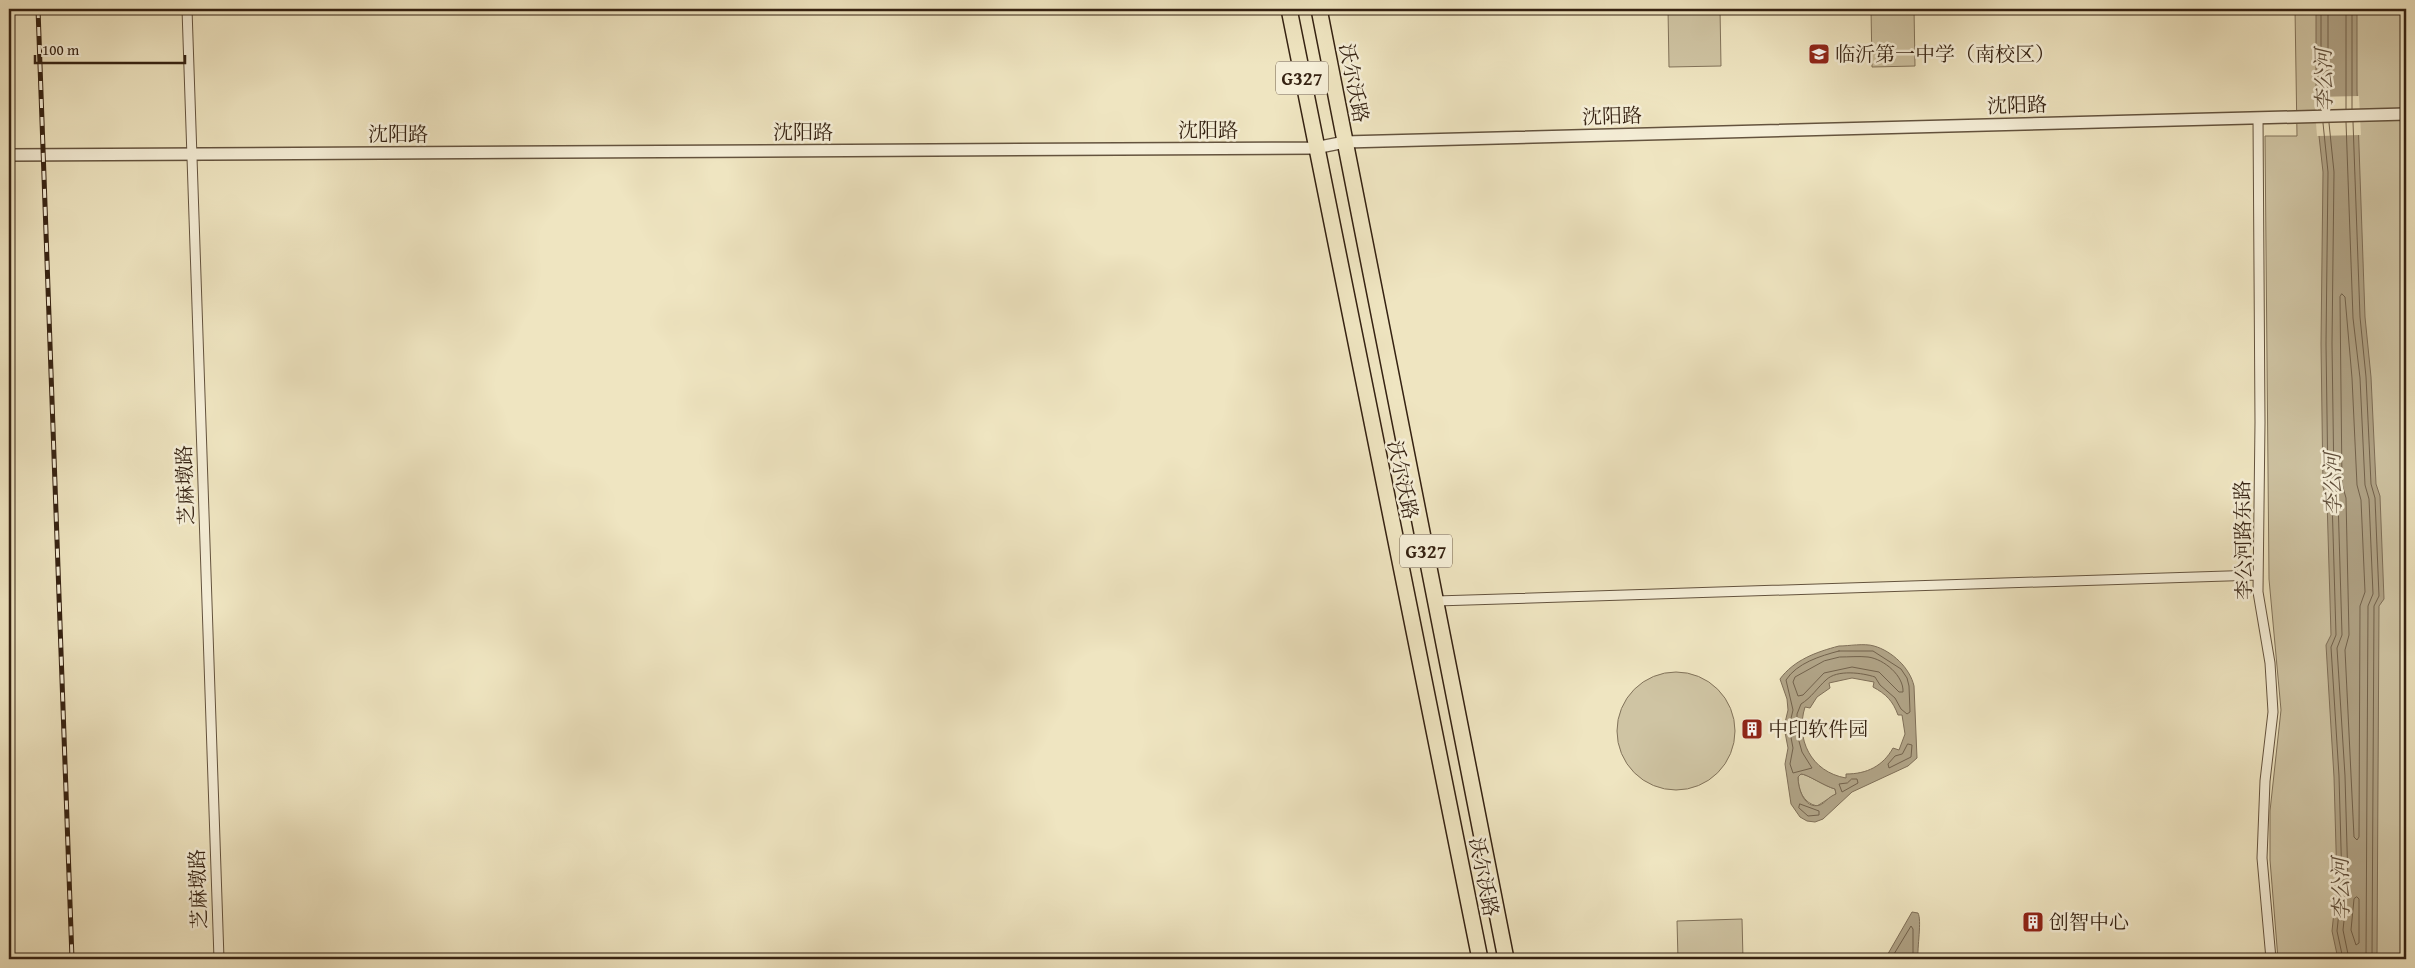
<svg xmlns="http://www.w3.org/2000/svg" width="2415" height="968" font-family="'Gentium Book Plus','Noto Serif SC',serif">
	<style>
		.green { fill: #cfc4a3; stroke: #82735a }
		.water { fill: #b0a386; stroke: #7f6f58; fill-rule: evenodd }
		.pier { fill: #efe5c1 }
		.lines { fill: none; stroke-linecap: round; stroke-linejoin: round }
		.shore { stroke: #72624c; stroke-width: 1 }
		.minor-casing { stroke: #64533e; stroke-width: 11 }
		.tertiary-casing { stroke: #64533e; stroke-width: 14 }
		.trunk-casing { stroke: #352212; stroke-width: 18 }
		.minor { stroke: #f5eed7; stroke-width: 9 }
		.tertiary { stroke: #f5eed7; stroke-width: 11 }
		.trunk { stroke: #efe5c1; stroke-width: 15 }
		.rail-casing { stroke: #352212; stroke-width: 5 }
		.rail { stroke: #f5eed7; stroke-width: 3; stroke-dasharray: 9; stroke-linecap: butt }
		.labels { text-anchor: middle; stroke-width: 5; stroke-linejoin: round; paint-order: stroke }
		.shield { fill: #f5eed7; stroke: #6f5f4d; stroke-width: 1 }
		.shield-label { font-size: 19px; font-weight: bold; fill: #352212 }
		.poi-label { font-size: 20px; fill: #352212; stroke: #f5eed7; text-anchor: start }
		.street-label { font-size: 20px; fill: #352212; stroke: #f5eed7 }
		.water-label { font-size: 21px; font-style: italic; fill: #604f3b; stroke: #f5eed7 }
	</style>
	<rect width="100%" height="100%" fill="#efe5c1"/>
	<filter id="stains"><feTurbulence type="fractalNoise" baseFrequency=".004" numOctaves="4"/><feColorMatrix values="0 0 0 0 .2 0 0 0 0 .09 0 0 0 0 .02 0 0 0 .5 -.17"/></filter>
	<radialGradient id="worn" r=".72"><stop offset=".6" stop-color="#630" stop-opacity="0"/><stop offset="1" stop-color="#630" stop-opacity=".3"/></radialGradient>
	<path class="green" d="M1668 9H1720L1721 66 1669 67Z
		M1871 9H1914L1915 66 1872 67Z
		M2295 9H2406V959H2278L2270 860V811L2281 710 2269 579 2265 136H2297Z
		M1617 731a59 59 0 1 1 118 0a59 59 0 1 1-118 0Z
		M1801 774C1807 774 1824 786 1835 789L1836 794 1817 806C1803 803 1798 790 1798 776Z
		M1742 919 1743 959H1678L1677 921Z"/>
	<path class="water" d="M2316 9H2357V90L2365 317 2371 377 2376 484 2380 496 2384 599 2379 606 2377 959H2338L2332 931 2337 883 2334 777 2326 645 2331 635 2327 500 2323 487 2321 344 2323 172 2316 109Z
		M1839 646C1849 646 1864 643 1874 646 1892 651 1910 668 1914 686L1917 758 1908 766 1852 792 1823 819 1815 822 1807 821 1800 817 1791 804 1785 764 1788 748 1784 727 1788 710 1787 699 1780 679C1794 660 1816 652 1839 646ZM1852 678 1874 682 1873 687C1886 694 1893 701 1898 715H1902L1905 734 1899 750 1893 748C1883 766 1867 774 1846 774V778C1811 772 1795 739 1805 707L1810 708 1817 697 1830 688 1829 683ZM1801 774C1807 774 1824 786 1835 789L1836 794C1828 797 1825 803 1820 805 1804 810 1798 788 1798 777Z
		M1912 912 1918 913C1922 920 1917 948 1918 959H1885Z"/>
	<path class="pier" d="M2359 96 2361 135 2317 136 2314 97Z"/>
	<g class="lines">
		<path class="shore" d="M2346 9V109
			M2352 9V109
			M2321 109V9
			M2328 109V9
			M2346 122 2353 318 2360 378 2365 485 2369 499 2373 594 2368 606 2366 959
			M2353 122 2360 317 2366 377 2371 484 2375 498 2379 596 2374 606 2372 959
			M2323 123 2328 172 2326 344 2328 486 2332 499 2336 635 2331 647 2339 776 2342 883 2337 931 2343 959
			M2329 123 2334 172 2332 344 2334 485 2338 499 2342 635 2337 648 2345 776 2348 883 2343 930 2349 959
			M2342 294 2345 297 2352 378 2357 485 2361 500 2365 592 2360 606 2359 837 2357 840 2354 837 2345 650 2349 635 2346 498 2342 484 2340 297Z
			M1839 651H1873L1901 669 1907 678 1909 686 1910 712 1907 714 1901 709 1895 698 1880 685 1875 677C1863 673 1837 669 1826 680 1818 687 1811 698 1801 704L1797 714V734L1802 752 1812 768 1793 773 1790 764 1793 748 1789 727 1793 710 1786 680C1797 663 1820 656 1839 651Z
			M1840 657C1849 657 1859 656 1868 657 1884 659 1904 676 1903 692H1899L1879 672 1852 667 1824 673 1803 695 1798 696 1793 682 1795 677 1824 661Z
			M1908 744 1912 745 1911 757 1889 768 1888 764 1895 756 1902 754Z
			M1852 779H1857L1858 783 1842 792 1839 784 1847 783Z
			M1800 804 1819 811V815L1808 816 1799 808Z
			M2357 897 2359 899V943L2356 945 2351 930 2354 899Z
			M1891 959 1911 926 1913 929V959"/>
		<g class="minor-casing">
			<path id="minor" d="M187 9 219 959
				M2258 118 2260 422 2258 592 2270 663 2273 712 2265 781 2262 858 2271 959
				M1436 601 2258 575"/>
		</g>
		<g class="tertiary-casing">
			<path id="tertiary" d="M9 155 1315 148 1345 142 2406 114"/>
		</g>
		<g class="trunk-casing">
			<path id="trunk" d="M1289 9 1480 959
				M1319 9 1506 959"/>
		</g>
		<use href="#minor" class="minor"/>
		<use href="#tertiary" class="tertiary"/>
		<use href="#trunk" class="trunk"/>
		<g class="rail-casing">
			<path id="rail" d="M38 9 72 959"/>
		</g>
		<use href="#rail" class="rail"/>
	</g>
	<defs>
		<g id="school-square" transform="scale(1.125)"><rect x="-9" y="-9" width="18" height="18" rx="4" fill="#8f2418" stroke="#f5eed7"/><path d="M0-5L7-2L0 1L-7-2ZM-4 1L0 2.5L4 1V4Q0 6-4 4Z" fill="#fff"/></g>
		<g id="building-square" transform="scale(1.125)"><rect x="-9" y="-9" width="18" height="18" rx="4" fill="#8f2418" stroke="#f5eed7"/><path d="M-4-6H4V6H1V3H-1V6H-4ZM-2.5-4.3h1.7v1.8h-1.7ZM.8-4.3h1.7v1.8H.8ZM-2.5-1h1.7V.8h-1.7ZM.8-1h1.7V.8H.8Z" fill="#fff"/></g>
	</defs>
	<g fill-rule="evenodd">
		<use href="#school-square" x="1819" y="54"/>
		<use href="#building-square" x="1752" y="729"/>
		<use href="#building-square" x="2033" y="922"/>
	</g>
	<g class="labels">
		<g class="shield">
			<rect x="1276" y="61.5" width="52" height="33" rx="4"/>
			<rect x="1400" y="534.5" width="52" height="33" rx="4"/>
		</g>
		<g class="shield-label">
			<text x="1302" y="85">G327</text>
			<text x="1426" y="558">G327</text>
		</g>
		<g class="poi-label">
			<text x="1835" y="61">临沂第一中学（南校区）</text>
			<text x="1768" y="736">中印软件园</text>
			<text x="2049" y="929">创智中心</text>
		</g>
		<g class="street-label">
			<text transform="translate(1354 83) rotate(79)" y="7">沃尔沃路</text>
			<text transform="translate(2017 105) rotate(-2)" y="7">沈阳路</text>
			<text transform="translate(1612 116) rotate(-2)" y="7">沈阳路</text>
			<text x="1208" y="137">沈阳路</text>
			<text x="803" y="139">沈阳路</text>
			<text x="398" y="141">沈阳路</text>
			<text transform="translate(1403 480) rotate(78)" y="7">沃尔沃路</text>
			<text transform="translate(185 485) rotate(-92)" y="7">芝麻墩路</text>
			<text transform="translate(2243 540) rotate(-91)" y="7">李公河路东路</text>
			<text transform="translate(1484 877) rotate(79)" y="7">沃尔沃路</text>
			<text transform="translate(198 889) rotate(-92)" y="7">芝麻墩路</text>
		</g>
		<g class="water-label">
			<text transform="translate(2324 80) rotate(-91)" y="7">李公河</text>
			<text transform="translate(2333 484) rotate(-91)" y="7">李公河</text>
			<text transform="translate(2341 889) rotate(-91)" y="7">李公河</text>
		</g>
	</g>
	<rect width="2415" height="968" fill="none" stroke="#efe5c1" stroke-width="30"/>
	<rect x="10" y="10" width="2395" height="948" fill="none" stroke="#352212" stroke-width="2.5"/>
	<rect x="15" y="15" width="2385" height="938" fill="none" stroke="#352212"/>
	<path d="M35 55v8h150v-8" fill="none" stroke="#352212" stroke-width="2.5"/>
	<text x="42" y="55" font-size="15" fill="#352212" stroke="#f5eed7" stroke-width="4" paint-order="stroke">100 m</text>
	<rect width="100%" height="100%" filter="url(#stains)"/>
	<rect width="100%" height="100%" fill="url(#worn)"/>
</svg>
